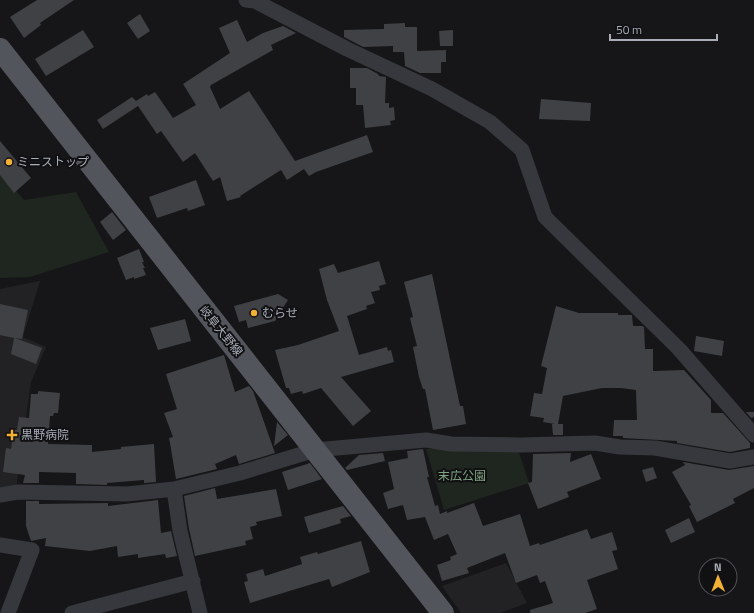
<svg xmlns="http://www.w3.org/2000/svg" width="754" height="613" font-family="'Titillium Web','Noto Sans JP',sans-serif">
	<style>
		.built { fill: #222225 }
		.green { fill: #1e261f }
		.building { fill: #404145 }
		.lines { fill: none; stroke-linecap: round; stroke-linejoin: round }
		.minor { stroke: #37383d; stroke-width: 15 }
		.primary { stroke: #53555c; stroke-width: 22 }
		.poi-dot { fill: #f2b134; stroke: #111113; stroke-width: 1.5 }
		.labels { text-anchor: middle; stroke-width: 4; stroke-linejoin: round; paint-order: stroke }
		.poi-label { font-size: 12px; fill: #a8adb8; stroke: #111113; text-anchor: start }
		.street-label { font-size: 12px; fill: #a8adb8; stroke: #111113 }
		.park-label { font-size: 12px; fill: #7fa381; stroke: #111113 }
	</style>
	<rect width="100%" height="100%" fill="#161618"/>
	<path class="built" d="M40 281 23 337 46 347 31 382 16 489 0 492V289Z
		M506 563 527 603 500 613H461L442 586Z"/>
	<path class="green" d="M0 172 24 200 76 192 109 252 30 277 0 278Z
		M426 449H518L529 483 444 510Z"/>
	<path class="building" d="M37 0H74L40 23 41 25 24 38 10 17Z
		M140 14 150 31 138 39 127 23Z
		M237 20 247 42 263 33 283 26 296 33 271 45 273 50 211 85 210 87 220 109 249 91 295 161 367 135 373 152 316 172 309 176 304 169 287 180 281 170 240 196 241 197 227 201 220 177 213 181 195 153 183 162 161 131 157 134 138 106 103 129 97 120 132 97 136 101 147 94 148 96 155 92 173 118 196 105 183 84 230 53 219 28Z
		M405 23V27H417V51L446 50V62H441V73H420L405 66 404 52H393V46L363 47 344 37V30L384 29V24Z
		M83 30 94 47 46 76 35 59Z
		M453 30V46H440L439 31Z
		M350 68H367L378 74 379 76 386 77 385 103H389V108L394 107 395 120 390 121 391 125 365 128 363 105H356V88H350Z
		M541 99 591 103 590 121 539 119Z
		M0 141 31 178 14 193 0 175Z
		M196 180 205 205 188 211 187 208 157 218 149 197Z
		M112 212 126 230 113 240 100 222Z
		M139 249 144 262H142L145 268H143L146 275 134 279V277L126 280 117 258Z
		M379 261 386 284 379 286 380 290 371 292 375 303 366 306 367 309 347 316 359 355 387 347 388 351 391 350 394 362 341 377 371 411 353 426 321 388 303 394 302 391 291 394 289 388H286L275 350 298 345 339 331 327 300 319 269 334 264 338 273Z
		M432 274 460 406H463L466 424 433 430 425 389H423L419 377 413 347 417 346 410 318 413 317 404 282Z
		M278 294 288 300 275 321 248 328 246 320 239 322 234 306Z
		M0 304 28 310 22 339 15 338 42 348 36 364 11 354 14 338 0 335Z
		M556 306 579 313H618V315H632L633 326H642L644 327 645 349H653V371L684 370 711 400V413H723L750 443V448L730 452 677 443V441L623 438V436H613L614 420H637L636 390 621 388H602L563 396 558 424H563V435H553L552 424H555L543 422 544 418 530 416 534 393 542 394 547 368 541 366Z
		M185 319 191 341 158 350 150 328Z
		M696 336 724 341 722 356 694 351Z
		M224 355 235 392 249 386 253 391 275 453 239 464 236 455 215 464 217 469 176 479 170 443 169 438 173 437 164 413 177 409 166 374Z
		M38 391 60 393 58 413H54L53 416H50L48 444 92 445V452L121 449V447L154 444 156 482 144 483V480L107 483V485L76 484V473L39 472V483H23L25 475 3 472 6 448 11 449 14 430H17L19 417 29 418 31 394H38Z
		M746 412H754V417L751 418Z
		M277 422 288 435 274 446Z
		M423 449 429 477H427L435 506 438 505 440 514 447 511V513L474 503 483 526 520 514 530 546 539 543 540 545 587 529 591 539 612 532 617 548V550L612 551 618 569 587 580 597 609 585 613H530V610L553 603 545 581 540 583 537 575 516 583 505 553 467 568 469 573 442 581 437 565 451 560 450 557 457 554 448 534 434 540 425 517 407 520 403 505 388 509 383 493 394 489 388 462 408 458 407 451Z
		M383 453 385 461 347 470 345 468 359 455Z
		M571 453 570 462 591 454 601 479 567 492 569 497 538 509 528 483 532 482 533 454Z
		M683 462 729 470 754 466V488L733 499 735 503 697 522 689 506 691 505 672 472 685 465Z
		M310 463 322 479 288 490 282 472Z
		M653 467 657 478 646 482 642 470Z
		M215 488 217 499 276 489 282 516 256 522 257 525 250 527 253 539 245 541 246 545 195 556 189 529 184 496Z
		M158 500 161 533 171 531 177 556 166 558 165 554 138 558V554L118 557 117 546 90 551 45 546 46 538 31 541 26 526V501H39V504L108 503V506Z
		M343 506 351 516 340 519 341 523 309 533 304 517Z
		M689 518 695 532 671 543 665 530Z
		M361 541 370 572 332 587 329 579 250 603 244 582 248 581 246 574 263 569 265 576 302 564 300 557 317 552 318 554Z"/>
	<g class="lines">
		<path class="minor" d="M246 0 255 1 347 49 432 89 490 122 522 150 545 217 679 349 754 435
			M174 489 180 531 200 613
			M0 495 18 492 127 494 174 489 240 473 315 450 426 440 451 444 521 445 595 443 620 447 655 448 730 461 754 457
			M0 545 32 550 8 613
			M72 613 193 581"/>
		<path class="primary" d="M0 49 443 613"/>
	</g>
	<g class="poi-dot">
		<circle cx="9" cy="162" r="4"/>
		<circle cx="254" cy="313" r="4"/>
		<path d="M10 429h4v4h4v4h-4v4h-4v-4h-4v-4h4z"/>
	</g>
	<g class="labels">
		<g class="poi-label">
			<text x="17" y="166">ミニストップ</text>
			<text x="262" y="317">むらせ</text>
			<text x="21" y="439">黒野病院</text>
		</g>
		<g class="street-label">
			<text transform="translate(221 331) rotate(51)" y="4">岐阜大野線</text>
		</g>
		<g class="park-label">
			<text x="462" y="480">末広公園</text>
		</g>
	</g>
	<g transform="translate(718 577) rotate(359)"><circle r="19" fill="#111113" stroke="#4d4f55"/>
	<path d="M0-3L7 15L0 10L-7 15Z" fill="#f2b134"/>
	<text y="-6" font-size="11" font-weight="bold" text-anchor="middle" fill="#a8adb8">N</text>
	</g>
	<path d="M610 34v6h107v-6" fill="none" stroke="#a8adb8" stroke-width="2"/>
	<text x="616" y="34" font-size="12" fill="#a8adb8" stroke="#111113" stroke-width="3" paint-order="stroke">50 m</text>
</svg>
